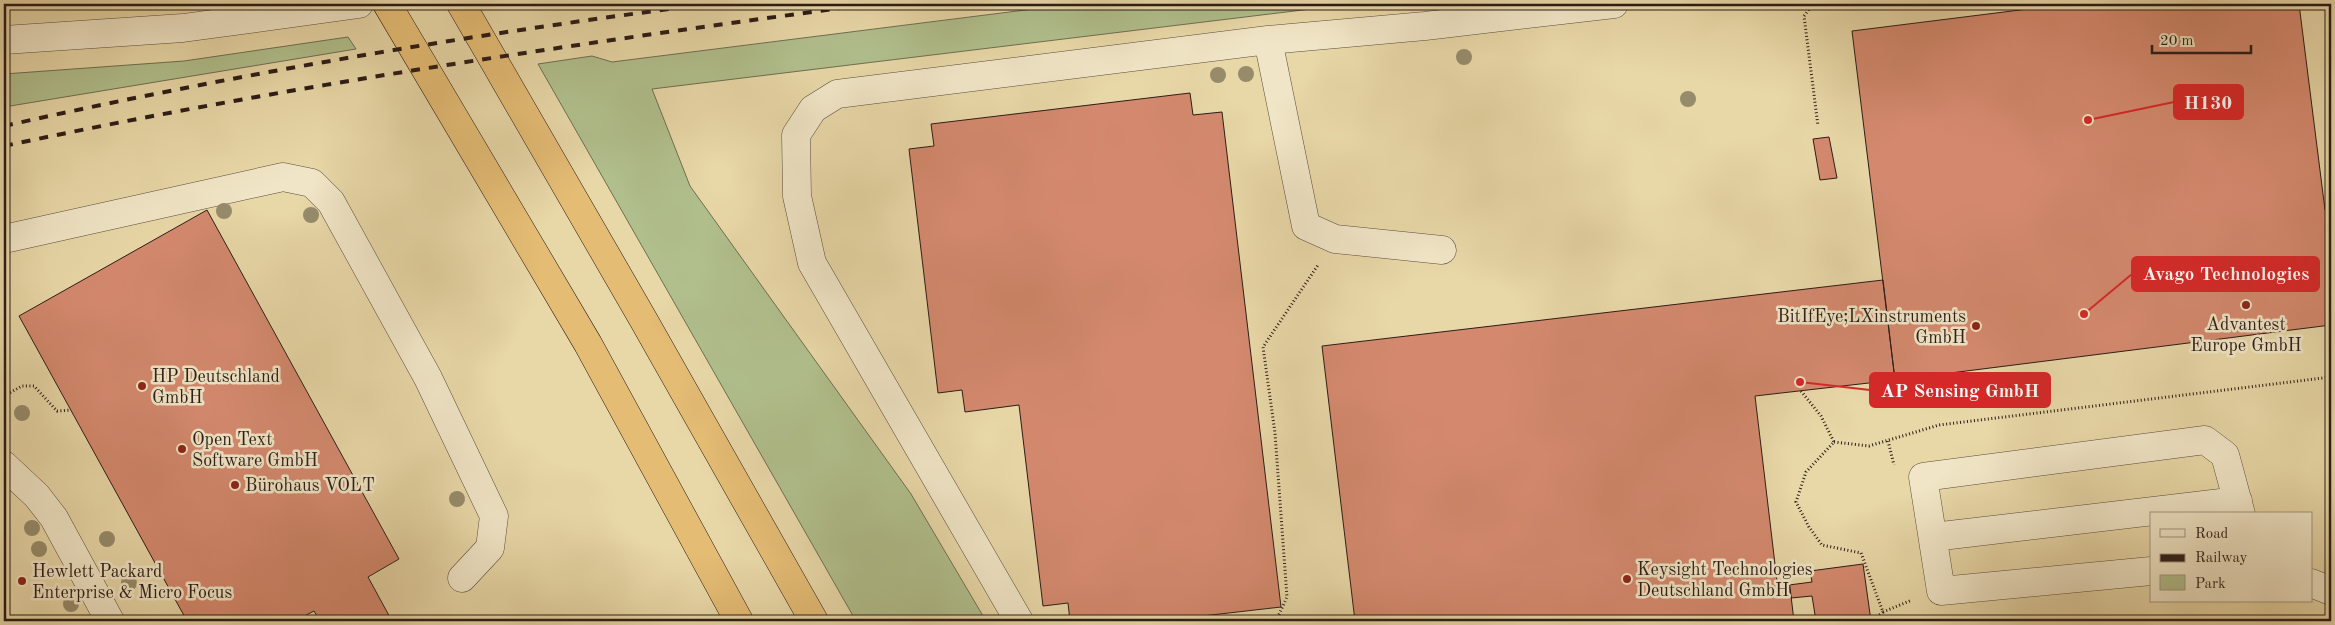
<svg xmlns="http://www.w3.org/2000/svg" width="2335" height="625" font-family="'Old Standard TT',serif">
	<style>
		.green { fill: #b0bf8c; stroke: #6e6e52 }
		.building { fill: #d4896e; stroke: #2b1c17 }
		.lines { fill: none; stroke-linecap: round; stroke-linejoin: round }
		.minor-casing { stroke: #5a4b3b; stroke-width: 29 }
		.highway-casing { stroke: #2b1c17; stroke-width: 29 }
		.path { stroke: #2b1c17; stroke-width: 3; stroke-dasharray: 1 2.5; stroke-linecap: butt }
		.minor { stroke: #f0e5c6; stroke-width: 28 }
		.highway { stroke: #e4bc74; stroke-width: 28 }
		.rail { stroke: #2b1c17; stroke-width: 4; stroke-dasharray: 9 9; stroke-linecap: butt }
		.tree { fill: #968b6b }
		.poi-dot { fill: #8f2418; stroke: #f0e5c6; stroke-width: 2 }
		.labels { text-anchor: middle; stroke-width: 5; stroke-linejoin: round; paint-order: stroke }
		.poi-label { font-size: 18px; fill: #2b1c17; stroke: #f0e5c6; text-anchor: start }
		.leader { fill: none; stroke: #d62828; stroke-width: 2 }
		.callout-dot { fill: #d62828; stroke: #f0e5c6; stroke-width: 2 }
		.callout { fill: #d62828; stroke: #d62828; stroke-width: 2 }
		.callout-label { font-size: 19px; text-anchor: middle; font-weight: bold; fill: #fff }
	</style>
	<rect width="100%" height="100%" fill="#e8d7a7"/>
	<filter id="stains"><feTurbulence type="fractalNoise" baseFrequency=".004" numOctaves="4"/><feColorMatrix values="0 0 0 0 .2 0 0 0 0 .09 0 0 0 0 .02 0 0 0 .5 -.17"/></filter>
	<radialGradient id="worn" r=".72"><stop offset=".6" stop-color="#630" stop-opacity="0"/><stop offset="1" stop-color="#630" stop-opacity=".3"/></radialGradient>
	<path class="green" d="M1073 4H1352L652 89 690 186 911 494 986 621H856L538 64 592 56 612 62Z
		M348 37 356 49 4 107V74L184 61Z"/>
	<path class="building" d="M2068 4H2299L2325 210 2331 209V325L1895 380 1852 31Z
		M1190 93 1193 115 1222 112 1281 607 1159 621H1070L1068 603 1043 606 1019 405 965 412 962 390 938 393 909 149 934 146 931 124Z
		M1829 137 1837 178 1820 180 1813 139Z
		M207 210 399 559 368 577 392 621H320L314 611 295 621H187L19 316Z
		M1883 280 1895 380 1755 396 1777 581 1789 579 1794 621H1355L1322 346Z
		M1863 564 1871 621H1816L1812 596 1791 598 1789 585 1812 582 1810 571Z"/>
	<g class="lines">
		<g class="minor-casing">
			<path id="minor" d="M4 40 183 28 359 4
				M1268 40 1306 226 1335 239 1442 250
				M4 239 283 177 312 183 331 202 428 378 494 516 490 548 462 578
				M4 465 37 496 54 518 110 621
				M1933 537 2238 501
				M2151 571 1941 591 1923 477 2205 440 2225 455 2241 514
				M2311 583 2331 591
				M1019 621 812 263 797 196 796 135 813 109 837 94 1268 40 1425 26 1614 4"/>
		</g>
		<g class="highway-casing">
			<path id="highway" d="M387 4 588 344 739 621
				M461 4 643 319 814 621"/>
		</g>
		<path class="path" d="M1813 4 1804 16 1818 126
			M1801 391 1821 416 1834 442 1806 472 1796 502 1809 527 1822 545 1861 553 1883 612 1872 621
			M4 396 22 386H34L57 411 71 410
			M1888 441 1894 465
			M1834 442 1869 446 1939 425 2331 377
			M1883 612 1912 600
			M1276 621 1287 597 1275 433 1263 347 1318 265"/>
		<use href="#minor" class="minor"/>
		<use href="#highway" class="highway"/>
		<path class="rail" d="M4 126C236 74 472 34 708 4
			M4 146C291 85 580 43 871 4"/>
	</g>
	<g class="tree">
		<circle cx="1464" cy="57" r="8"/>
		<circle cx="1246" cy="74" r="8"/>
		<circle cx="1218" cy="75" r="8"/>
		<circle cx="1688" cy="99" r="8"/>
		<circle cx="224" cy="211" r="8"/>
		<circle cx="311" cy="215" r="8"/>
		<circle cx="22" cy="413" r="8"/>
		<circle cx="457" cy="499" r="8"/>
		<circle cx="32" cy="528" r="8"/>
		<circle cx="107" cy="539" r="8"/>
		<circle cx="39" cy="549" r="8"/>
		<circle cx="129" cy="583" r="8"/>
		<circle cx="71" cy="604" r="8"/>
	</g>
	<g class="poi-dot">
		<circle cx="2246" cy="305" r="5"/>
		<circle cx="1976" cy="326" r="5"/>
		<circle cx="142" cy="386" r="5"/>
		<circle cx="182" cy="449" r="5"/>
		<circle cx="235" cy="485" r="5"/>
		<circle cx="1627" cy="579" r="5"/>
		<circle cx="22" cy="581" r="5"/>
	</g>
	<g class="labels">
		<g class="poi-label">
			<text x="1966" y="322" text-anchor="end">BitIfEye;LXinstruments<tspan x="1966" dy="21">GmbH</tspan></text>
			<text x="2246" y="330" text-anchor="middle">Advantest<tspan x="2246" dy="21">Europe GmbH</tspan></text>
			<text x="152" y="382">HP Deutschland<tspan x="152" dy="21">GmbH</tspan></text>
			<text x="192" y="445">Open Text<tspan x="192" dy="21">Software GmbH</tspan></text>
			<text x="245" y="491">Bürohaus VOLT</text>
			<text x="1637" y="575">Keysight Technologies<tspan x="1637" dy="21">Deutschland GmbH</tspan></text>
			<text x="32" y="577">Hewlett Packard<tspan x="32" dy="21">Enterprise &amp; Micro Focus</tspan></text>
		</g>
	</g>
	<path class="leader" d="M2088 120L2174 102M2084 314L2132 274M1800 382L1870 390"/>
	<g class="callout-dot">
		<circle cx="2088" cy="120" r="5"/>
		<circle cx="2084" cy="314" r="5"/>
		<circle cx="1800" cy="382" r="5"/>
	</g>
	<g class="callout">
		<rect x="2174" y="85" width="69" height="34" rx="5"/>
		<rect x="2132" y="257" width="187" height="34" rx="5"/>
		<rect x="1870" y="373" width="180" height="34" rx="5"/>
	</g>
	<g class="callout-label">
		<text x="2208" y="109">H130</text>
		<text x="2226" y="280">Avago Technologies</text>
		<text x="1960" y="397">AP Sensing GmbH</text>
	</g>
	<rect width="2335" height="625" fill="none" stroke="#e8d7a7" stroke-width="20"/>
	<rect x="5" y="5" width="2325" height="615" fill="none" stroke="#2b1c17" stroke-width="2.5"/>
	<rect x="10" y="10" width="2315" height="605" fill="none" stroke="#2b1c17"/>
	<rect x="2150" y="512" width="162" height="90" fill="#f0e5c6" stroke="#a19580"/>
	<rect x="2160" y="529" width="25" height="8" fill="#f0e5c6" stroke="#a19580"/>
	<text x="2195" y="538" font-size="15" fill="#2b1c17">Road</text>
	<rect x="2160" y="554" width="25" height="8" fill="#2b1c17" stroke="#a19580"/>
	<text x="2195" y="562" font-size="15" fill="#2b1c17">Railway</text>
	<rect x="2160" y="575" width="25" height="15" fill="#b0bf8c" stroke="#a19580"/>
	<text x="2195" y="588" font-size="15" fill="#2b1c17">Park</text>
	<path d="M2152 45v8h99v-8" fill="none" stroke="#2b1c17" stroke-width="2.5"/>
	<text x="2160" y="45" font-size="15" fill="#2b1c17" stroke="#f0e5c6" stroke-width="4" paint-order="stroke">20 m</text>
	<rect width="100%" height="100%" filter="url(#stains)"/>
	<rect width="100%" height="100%" fill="url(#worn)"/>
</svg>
